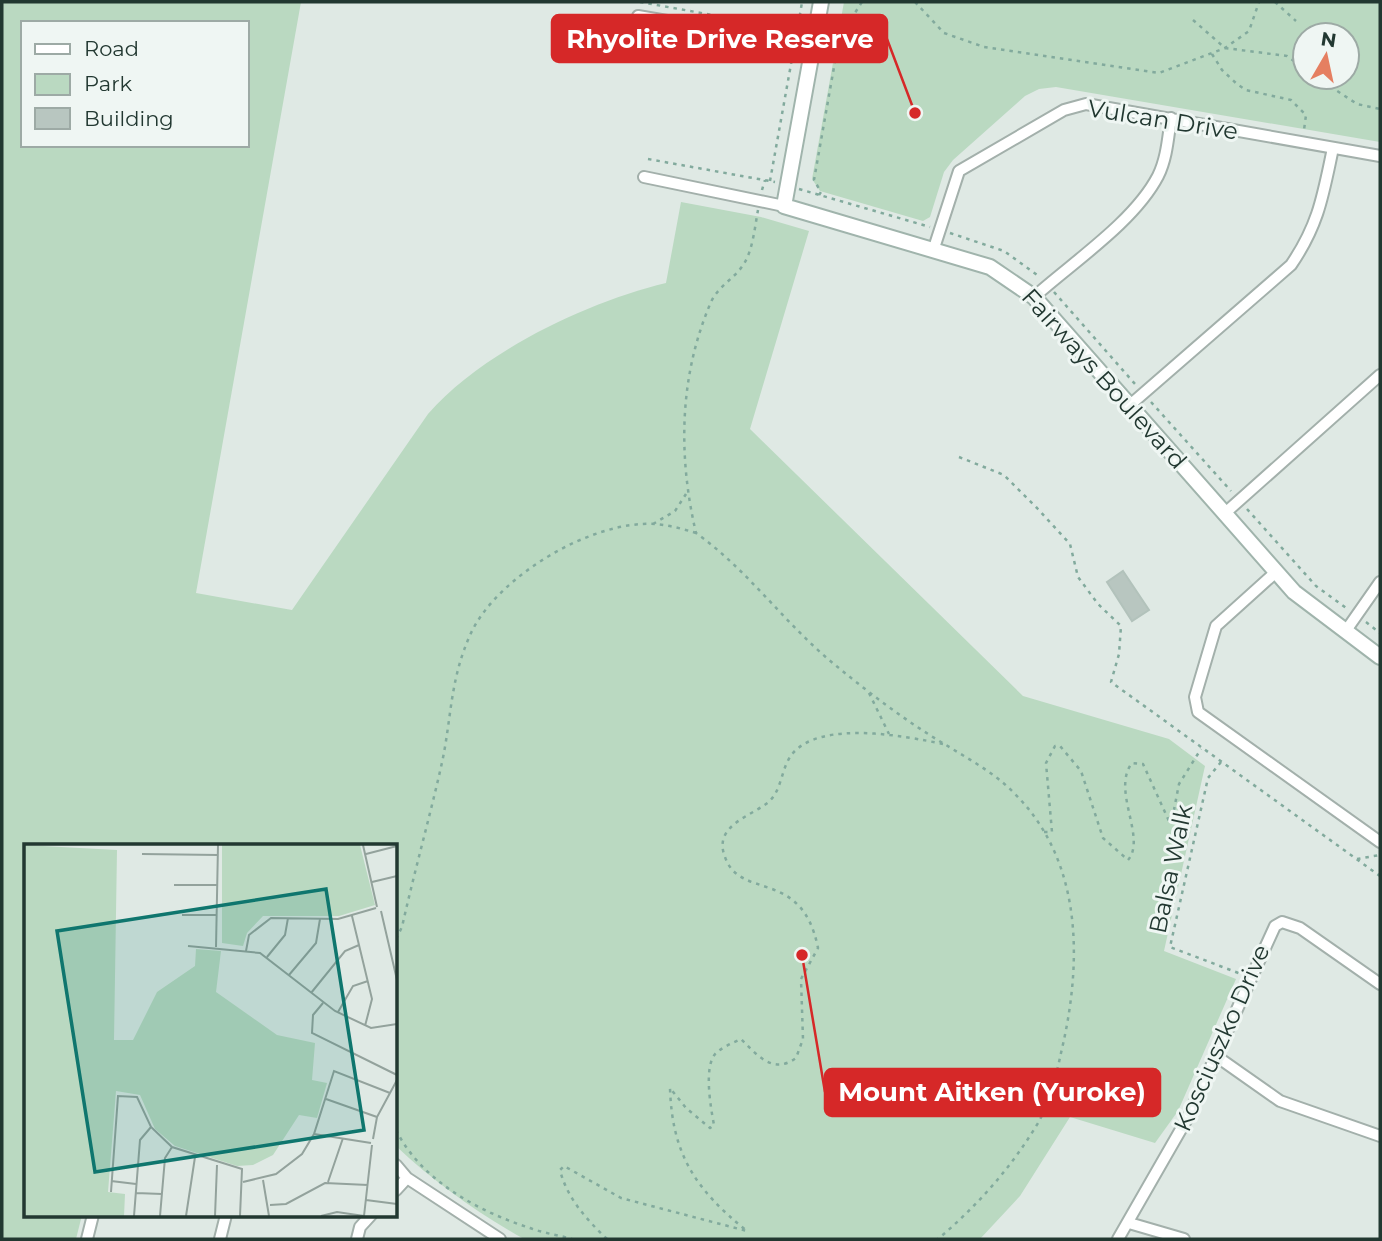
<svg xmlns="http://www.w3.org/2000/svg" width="1382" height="1241" font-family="Montserrat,sans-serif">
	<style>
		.green { fill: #bad9c1; fill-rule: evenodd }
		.building { fill: #b8c6c0; stroke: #b2c2bb; stroke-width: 2 }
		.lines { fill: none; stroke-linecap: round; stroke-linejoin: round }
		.street-casing { stroke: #a3b0ab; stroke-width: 14 }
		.secondary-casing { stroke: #a0b4ac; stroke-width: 18 }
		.path { stroke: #82aa9d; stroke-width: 2.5; stroke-dasharray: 3.5 5; stroke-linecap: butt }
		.street { stroke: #fff; stroke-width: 10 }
		.secondary { stroke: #fff; stroke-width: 14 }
		.labels { text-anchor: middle; stroke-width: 6; stroke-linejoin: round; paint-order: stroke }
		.street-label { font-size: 24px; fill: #223831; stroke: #eff6f3 }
		.inset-road { fill: none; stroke: #93a29c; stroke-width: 2 }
		.view { fill: #0f766e; fill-opacity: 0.15; stroke: #0f766e; stroke-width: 3.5 }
		.inset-edge { fill: none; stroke: #223831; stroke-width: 3.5 }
		.leader { fill: none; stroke: #d62828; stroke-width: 2.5 }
		.callout-dot { fill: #d62828; stroke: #eff6f3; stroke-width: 2.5 }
		.callout { fill: #d62828; stroke: #d62828; stroke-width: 2.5 }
		.callout-label { font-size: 26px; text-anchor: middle; font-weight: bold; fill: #fff }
	</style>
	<rect width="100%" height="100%" fill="#dfe9e4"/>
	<path class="green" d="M2 2H301L196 593 292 610 428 414C482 352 587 302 666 283L681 202 761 217 809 231 750 429 1023 696 1169 739 1205 766 1164 951 1236 979 1178 1111 1155 1143 1070 1117 1020 1196 980 1239H524C478 1213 435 1183 396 1146V846H26V1215H82L76 1239H2ZM23 23H247V145H23Z
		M844 2H1380V142L1056 87 1039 89 1025 96 953 160 944 172 930 217 923 221 820 191 812 179ZM1305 35H1347V77H1305Z"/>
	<path class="building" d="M1123 571 1149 610 1132 621 1107 582Z"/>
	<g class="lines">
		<g class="street-casing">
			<path id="street" d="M638 16 813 46
				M644 177 784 206
				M934 248 959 171 1064 110 1086 104 1380 156
				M1034 297C1073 262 1134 222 1158 176 1167 158 1168 137 1171 118
				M1130 405 1291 265C1319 224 1323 195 1333 148
				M1224 514 1380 375
				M1276 572 1216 626 1195 697 1198 712 1380 842
				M1345 632 1380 582
				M1216 1056 1280 1101 1380 1136
				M396 1165 407 1178 500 1239
				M396 1190 407 1178
				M1129 1223 1184 1239
				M87 1239 93 1215
				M220 1239 226 1215
				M357 1239 360 1227 371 1215
				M1118 1239 1188 1117 1275 926 1282 922 1300 928 1380 984"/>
		</g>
		<g class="secondary-casing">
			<path id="secondary" d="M821 2 784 206 990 267 1034 297 1294 592 1380 657"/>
		</g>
		<path class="path" d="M640 2 796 30
			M915 2 944 33 984 47 1159 73 1225 48 1249 31 1259 2
			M1275 2 1296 21
			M1193 20 1225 48 1287 56 1305 69
			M638 30 793 57
			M797 33 802 2
			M1212 54 1222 70 1237 84 1246 90 1291 100 1306 115 1304 130
			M1316 77 1357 104 1380 109
			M648 159 775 182
			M770 181 793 53
			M799 189 930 227
			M762 190 765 180
			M819 195 821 192 814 180 842 22 851 19 862 2
			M758 210C755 226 753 248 745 262 736 278 719 285 711 302 679 376 678 456 696 533 748 570 785 624 834 664 869 693 907 722 946 745 970 760 995 773 1015 794 1084 863 1082 965 1061 1053 1056 1076 1050 1102 1038 1123 1011 1168 977 1206 938 1239
			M950 233 1004 251 1040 277
			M1054 292 1135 384
			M1151 402 1231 491
			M959 457 1004 475 1037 508 1070 544 1078 577 1098 604 1121 626 1119 654 1111 682 1380 876
			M1247 509 1316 586 1349 610
			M653 524 675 511 686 494
			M1366 622 1380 633
			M869 693 889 734
			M1221 762 1208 778 1170 947 1241 974
			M1044 832H1052L1046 763 1055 746H1060L1081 771 1103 838 1128 860C1147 838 1111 790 1132 763L1143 764 1169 821 1172 820 1179 784 1201 749
			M1357 859 1380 855
			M396 939 402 927C414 873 429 820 441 767 452 719 449 681 471 633 498 576 592 520 655 524 669 525 683 529 696 533
			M396 1130C421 1180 477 1211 530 1228 543 1233 558 1235 572 1239
			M607 1239C586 1219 567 1198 560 1170L564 1166 621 1198 747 1231C696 1190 672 1155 670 1088L686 1108 710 1128 714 1125C711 1109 703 1066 716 1053 723 1047 732 1043 741 1039 757 1055 773 1075 796 1058L803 1039 801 979 818 948C802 867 740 901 725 857 713 827 748 817 766 804 783 792 780 768 793 753 822 720 905 736 943 744"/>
		<use href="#street" class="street"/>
		<use href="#secondary" class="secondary"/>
	</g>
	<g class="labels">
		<g class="street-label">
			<text transform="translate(1163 120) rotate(9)" y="8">Vulcan Drive</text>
			<text transform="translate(1104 379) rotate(48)" y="8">Fairways Boulevard</text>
			<text transform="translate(1171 869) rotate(-78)" y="8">Balsa Walk</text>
			<text transform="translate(1222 1038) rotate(-66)" y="8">Kosciuszko Drive</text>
		</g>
	</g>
	<g transform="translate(24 844)">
		<rect width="373" height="373" fill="#dfe9e4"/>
		<path d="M0 1 93 6 90 196H109L133 148 171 122 172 105 197 107 192 148 253 191 291 199 288 236 303 239 293 274 275 271 249 311 229 321 213 322 151 302 131 285 116 251 92 247 84 348 101 350 100 372H0ZM198 1H336L351 61 315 72H239L223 89 219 102 198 99Z" fill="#bad9c1"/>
		<path class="inset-road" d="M339 1 353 63M118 10 194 11M342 10 373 2M348 38 373 32M150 41H193M357 67 373 136M158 71H192M328 72 348 155 341 182M164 102 236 109 311 167 347 184 373 180M192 103 194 1M222 107 225 91 247 74 314 75 352 64M243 113 261 91 264 74M265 131 292 99 296 75M287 149 321 107 335 101M299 159 289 171 288 189 373 231M314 168 329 142 344 137M302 255 353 273M290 290 347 299M349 295 353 273 373 236M239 336 245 372M87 337 112 340M219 338 252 330 278 310 290 290 310 227 366 249M304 338 319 294M87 348 94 252 113 253 127 283 148 303 218 325 216 372M112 349 138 350M342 356 373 360M246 361 262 360 301 339 344 341M110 372 116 296 127 283M136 372 141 314 148 303M162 372 171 313M191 372 193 321M297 372 313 368 340 372M340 372 348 301"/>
		<path class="view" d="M302 45 340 286 71 328 33 87Z"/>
		<rect width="373" height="373" class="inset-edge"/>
	</g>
	<path class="leader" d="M915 113L887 39M802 955L825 1092"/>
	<g class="callout-dot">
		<circle cx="915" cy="113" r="7"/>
		<circle cx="802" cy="955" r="7"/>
	</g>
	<g class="callout">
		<rect x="552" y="15" width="335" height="47" rx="7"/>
		<rect x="825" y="1069" width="335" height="47" rx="7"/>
	</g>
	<g class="callout-label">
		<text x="720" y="48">Rhyolite Drive Reserve</text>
		<text x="992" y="1101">Mount Aitken (Yuroke)</text>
	</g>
	<rect width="1382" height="1241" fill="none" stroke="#223831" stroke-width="7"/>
	<rect x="21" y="21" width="228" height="126" fill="#eff6f3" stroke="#9daaa5" stroke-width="2"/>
	<rect x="35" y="44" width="35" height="10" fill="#ffffff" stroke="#9daaa5" stroke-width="2"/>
	<text x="84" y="56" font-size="21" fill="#223831">Road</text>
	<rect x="35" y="74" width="35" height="21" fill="#bad9c1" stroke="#9daaa5" stroke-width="2"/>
	<text x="84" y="91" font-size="21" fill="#223831">Park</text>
	<rect x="35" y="108" width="35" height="21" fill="#b8c6c0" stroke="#9daaa5" stroke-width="2"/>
	<text x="84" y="126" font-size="21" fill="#223831">Building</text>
	<g transform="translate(1326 56) rotate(9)"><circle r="33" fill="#eff6f3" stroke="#9daaa5" stroke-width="2"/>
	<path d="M0-5L12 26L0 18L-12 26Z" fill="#e57f61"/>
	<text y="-10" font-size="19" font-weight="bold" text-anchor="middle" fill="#223831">N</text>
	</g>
</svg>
